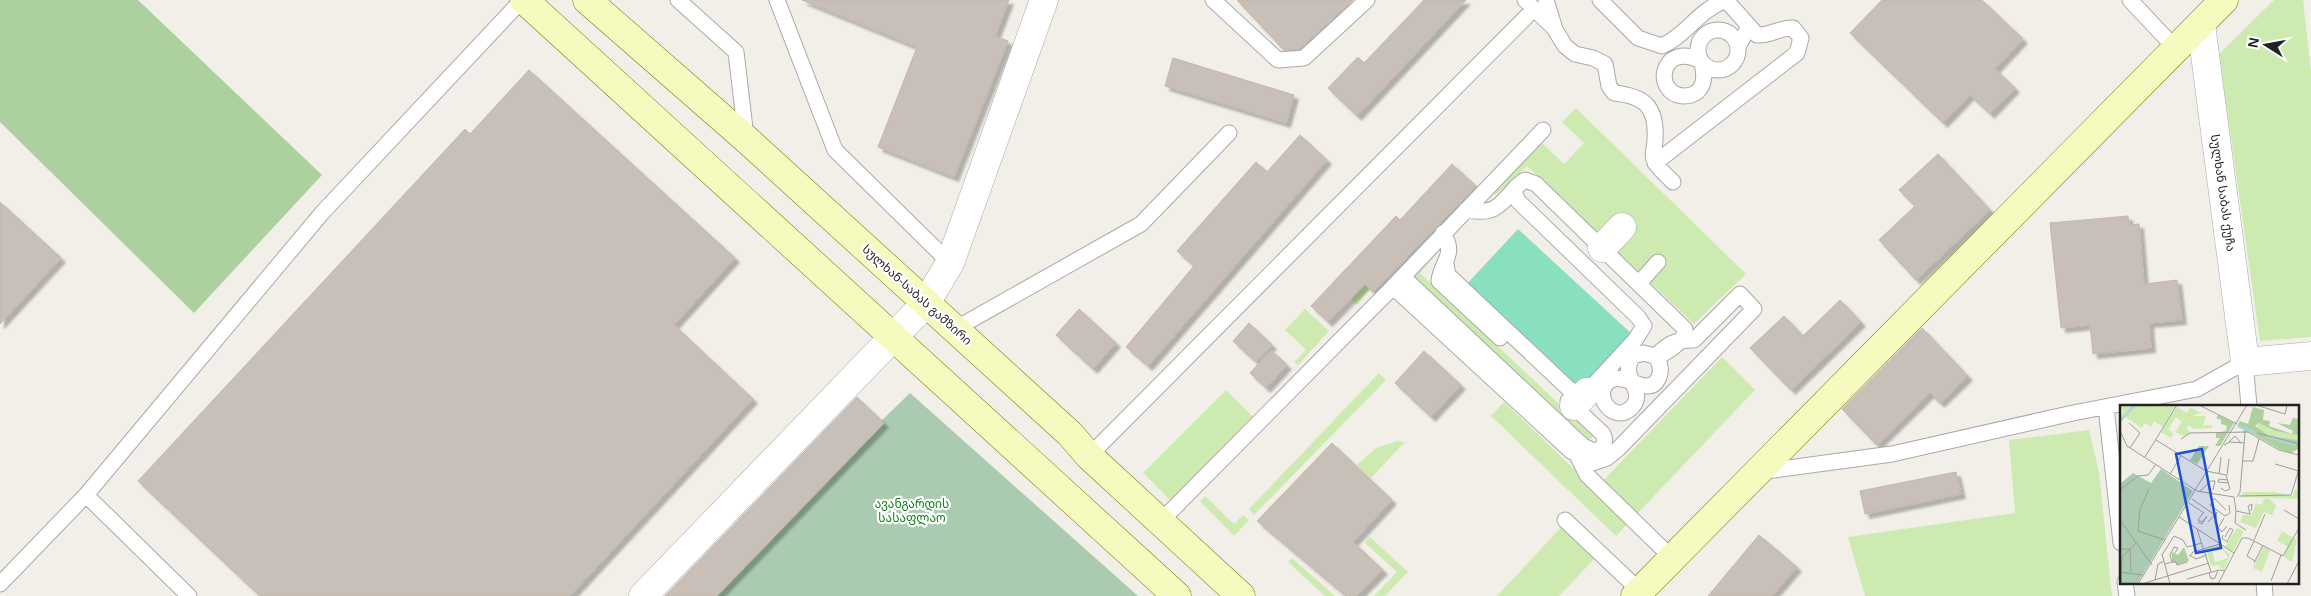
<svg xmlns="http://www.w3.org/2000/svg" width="2311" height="596" font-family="Helvetica,'Noto Sans Georgian',sans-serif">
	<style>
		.grass { fill: #cdebb0 }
		.forest { fill: #add19e }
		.cemetery { fill: #aacbaf }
		.pitch { fill: #88e0be }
		.building { fill: #c7bfb8; stroke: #c4b6ab; filter: url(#shadow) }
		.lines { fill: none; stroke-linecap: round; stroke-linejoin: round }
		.lane-casing { stroke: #a9a9a9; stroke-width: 17 }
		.street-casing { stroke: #a9a9a9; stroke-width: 29 }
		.secondary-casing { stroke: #707d05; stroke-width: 29 }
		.lane { stroke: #fff; stroke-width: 15 }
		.street { stroke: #fff; stroke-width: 28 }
		.secondary { stroke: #f7fabf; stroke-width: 28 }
		.labels { text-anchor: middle; stroke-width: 4.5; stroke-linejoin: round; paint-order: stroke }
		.street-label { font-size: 12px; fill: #222; stroke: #fff }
		.park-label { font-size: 12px; fill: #0c8416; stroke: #fff }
		.inset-river { fill: none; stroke: #aad3df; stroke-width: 2.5 }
		.inset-road { fill: none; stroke: #9f9d99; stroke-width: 1 }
		.view { fill: #1d4ed8; fill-opacity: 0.15; stroke: #1d4ed8; stroke-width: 2.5 }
		.inset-edge { fill: none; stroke: #222; stroke-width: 2.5 }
	</style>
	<defs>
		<filter id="shadow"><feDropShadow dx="4.5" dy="4.5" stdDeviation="1" flood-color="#0004"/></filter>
	</defs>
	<rect width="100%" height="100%" fill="#f2efe9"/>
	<path class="grass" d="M2274 0H2303L2311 72V337L2260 341 2219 54Z
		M1576 108 1746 274 1694 324 1527 166 1496 195 1492 192 1542 143 1564 164 1584 143 1562 122Z
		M1433 248 1438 252 1420 273 1593 436 1589 441 1411 273Z
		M1347 267 1370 290 1357 305 1333 282Z
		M1305 309 1329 331 1298 365 1294 362 1306 350 1285 330Z
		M1722 357 1755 390 1616 536 1491 416 1504 402 1595 489Z
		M1379 373 1386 380 1254 515 1249 509Z
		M1226 390 1255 419 1172 502 1143 473Z
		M2089 430 2099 472 2112 596H1865L1848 537 2015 513 2009 440Z
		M1397 441 1405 442 1371 478 1357 465 1376 448Z
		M1205 496 1234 524 1243 515 1249 520 1234 536 1200 501Z
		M1567 521 1600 553 1559 596H1497Z
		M1370 537 1408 572 1385 596H1374L1397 572 1365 543Z
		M1292 558 1335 596H1325L1288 562Z"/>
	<path class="forest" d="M0 0H138L322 175 194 313 0 122Z"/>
	<path class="cemetery" d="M910 393 1138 596H702Z"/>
	<path class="pitch" d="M1518 229 1633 335 1579 393 1464 287Z"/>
	<path class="building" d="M802 0H1009L995 36 1008 41 954 177 878 147 917 47Z
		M1237 0H1353L1300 49 1284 50Z
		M1424 0H1466L1357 116 1328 88 1358 57 1364 63Z
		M1882 0H1982L2023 39 1995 69 2015 88 1990 114 1970 95 1943 123 1850 33Z
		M1173 58 1294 95 1286 123 1165 86Z
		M529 70 735 258 674 325 753 399 570 596H260L138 481 465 129 470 134Z
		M1300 135 1327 160 1148 366 1126 347 1194 266 1177 251 1256 162 1267 172Z
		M1938 154 1990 210 1916 280 1879 240 1915 206 1899 190Z
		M1452 164 1476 186 1373 292 1365 284 1328 322 1311 306 1396 216 1400 220Z
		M0 202 61 258 0 324Z
		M2128 216 2129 225 2139 224 2144 284 2177 280 2182 320 2149 323 2151 348 2093 354 2090 325 2061 328 2050 223Z
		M1840 300 1861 322 1791 390 1750 348 1784 316 1803 336Z
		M1079 309 1116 343 1093 369 1056 335Z
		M1249 323 1272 345 1256 362 1233 341Z
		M1922 328 1968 376 1940 403 1930 393 1877 445 1842 409Z
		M1271 350 1287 365 1266 388 1250 373Z
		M1424 351 1461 385 1431 417 1395 383Z
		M857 397 884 423 717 596H665Z
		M1332 443 1392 500 1353 542 1383 570 1357 596H1346L1257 521Z
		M1956 472 1961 494 1865 514 1860 491Z
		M1759 535 1797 567 1772 596H1708Z"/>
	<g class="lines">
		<g class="lane-casing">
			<path id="lane" d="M678 0 736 52 746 137
				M777 0 835 150 950 263
				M1213 0 1278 60 1304 58 1367 0
				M1525 0 1554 28 1565 46 1575 54 1593 58 1605 64 1609 86 1614 93C1646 96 1657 108 1655 140 1655 148 1651 155 1655 162 1659 170 1668 176 1673 182
				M1546 0 1554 26
				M1600 0 1638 38 1662 46C1688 34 1697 11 1726 0L1749 26 1738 47
				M2130 0 2176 49
				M1698 50a20 20 0 1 1 40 0a20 20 0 1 1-40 0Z
				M1699 60C1661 42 1652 93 1683 96 1688 96 1693 95 1697 92 1706 84 1704 73 1702 63
				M1655 163 1797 53 1801 38 1793 28C1776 28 1772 36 1757 35L1749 26
				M1466 210C1494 215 1499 207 1516 187
				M1443 233C1457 256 1441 261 1439 281L1500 338
				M1403 277 1583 446 1594 451C1603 449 1607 443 1603 434L1568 401
				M1639 283 1658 262
				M1393 287 1571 451 1593 463 1607 458 1618 449 1754 309 1740 294 1694 340H1692C1673 340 1669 344 1655 356L1643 353 1633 356C1617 377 1650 392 1630 409 1612 424 1590 392 1611 380 1626 371 1649 400 1659 377 1662 370 1660 364 1657 358 1667 351 1685 343 1685 329L1536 184 1525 180 1516 187 1514 192 1518 201 1638 317 1644 326 1635 340 1587 392 1581 395 1569 389 1448 275 1446 264
				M955 329 1141 224 1229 133
				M2106 407 2121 543
				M1089 456 1534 9
				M1578 457 1587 475 1672 558
				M1759 472 1892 454 2073 413 2197 389 2245 362 2249 406
				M86 495 189 596
				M1565 520 1640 591
				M1160 522 1389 291 1543 130
				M2125 582 2127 596
				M2264 582 2265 596
				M0 584 86 495 322 213 522 0"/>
		</g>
		<g class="street-casing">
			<path id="street" d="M2201 24 2245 362 2311 356
				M1602 248 1622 227
				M1574 406 1587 392
				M643 596 926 303 950 263 1044 0"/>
		</g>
		<g class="secondary-casing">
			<path id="secondary" d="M524 0 1177 596
				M587 0 746 139 1070 434 1089 456 1241 596
				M1635 596 2224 0"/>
		</g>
		<use href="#lane" class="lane"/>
		<use href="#street" class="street"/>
		<use href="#secondary" class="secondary"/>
	</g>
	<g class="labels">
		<g class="street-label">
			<text transform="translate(2223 193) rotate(82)" y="4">სულხან საბას ქუჩა</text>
			<text transform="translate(917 295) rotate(42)" y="4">სულხან-საბას გამზირი</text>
		</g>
		<g class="park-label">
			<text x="912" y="508">ავანგარდის<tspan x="912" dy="14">სასაფლაო</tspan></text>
		</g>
	</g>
	<g transform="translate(2120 405)">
		<rect width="179" height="179" fill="#f2efe9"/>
		<path d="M0 0H56L43 22 34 16 31 22 25 18 22 23 5 12 0 18 3 5ZM57 2 67 8 70 2 81 8 72 11H86L83 21 92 20V23L75 24 66 20 70 28 63 31 55 27 62 17 56 12 48 24 54 29 51 33 41 27ZM139 18 155 26 179 30V36L149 31 136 24ZM175 84 179 85V94L122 92 123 87H154L173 91ZM144 94H150L156 101 152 110 144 107 136 123 120 117 123 110H131L136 98 142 100ZM117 123 124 126 113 146 105 142ZM162 126 177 135 172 157 164 152 167 141 157 136ZM98 140 110 149 104 165 98 160 91 161 86 144ZM102 143 108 153 95 157 92 146ZM143 142 150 145 142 167 133 163Z" fill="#cdebb0" fill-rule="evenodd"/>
		<path d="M133 2 144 5 143 15 150 16 149 21 172 29 173 26 157 18 170 20 173 13 179 14 178 30 155 26 139 18 135 21 149 31 177 35 179 43 172 48 159 44 130 27 123 28 124 24 117 21 120 16 128 19ZM98 10 114 18 100 41H95L100 33H96V28L106 26 107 21 101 19V15L96 13ZM79 41H89L77 59 70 55ZM64 142 69 156 58 159 52 157V147L58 150Z" fill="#add19e"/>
		<path d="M41 64 73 86 17 179H0V79L13 68 31 78Z" fill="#aacbaf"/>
		<path class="inset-river" d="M0 16 15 0M118 21 136 28M147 32 176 40"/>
		<path class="inset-road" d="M79 0 117 19M136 0 165 9 167 0M9 18 20 28 10 43M1 28 7 41 77 86 114 92 116 106 130 109 128 101 132 99 131 106M138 28 179 39M61 34 70 28 128 27 159 45 179 50M36 35 86 66 106 70 110 84 105 86 101 83M109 37 115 31 121 38M104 40 110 37 124 38M25 52 57 0M123 56H133L139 34M155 59 179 66M50 69 61 51M99 69 101 52M107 70 109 54M108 75 99 74 98 77 109 78M29 84 20 105 18 126 45 135M0 85 18 71 28 70 36 59M79 87 91 76H95L93 85M119 91 171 90 179 64M117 92 120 87 125 28M94 93 106 105M72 94 95 110M94 94 90 100 105 111 110 108 109 100M69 98 84 108M164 105 179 114M116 106 115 118 126 125M59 112 114 148M104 113 98 123 102 127 107 121M0 115 32 160M78 117 82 119 87 111 82 117 78 115 83 108M88 117 97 107 95 119M77 124 91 167M103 130 102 133 107 137 113 125 110 123 105 132M134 135 145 109M134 136 127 151 135 156M0 144H10L11 167M42 149 50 179M42 150 54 131 63 135 67 142 82 138M69 150 76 154 87 150M70 151 73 147 100 139M52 157H56L57 160 67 157M134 158 143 140M45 159 52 157 50 150 54 142 58 143 55 148M0 167 23 170M89 168 91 174 95 173 98 165M67 174 99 165 105 166M35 175 38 159 44 156M151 176 161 150M1 179 2 152 16 138M18 179 127 0M22 179 89 158M98 179 122 133H128L163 151 179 123M167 179 179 156"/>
		<path class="view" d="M82 44 101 143 76 148 56 49Z"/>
		<rect width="179" height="179" class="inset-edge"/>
	</g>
	<g transform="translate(2266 45) rotate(281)" stroke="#ffffff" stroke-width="4" paint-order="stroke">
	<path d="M0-4L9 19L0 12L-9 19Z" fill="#222222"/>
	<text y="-8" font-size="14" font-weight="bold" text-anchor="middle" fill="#222222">N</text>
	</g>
</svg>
